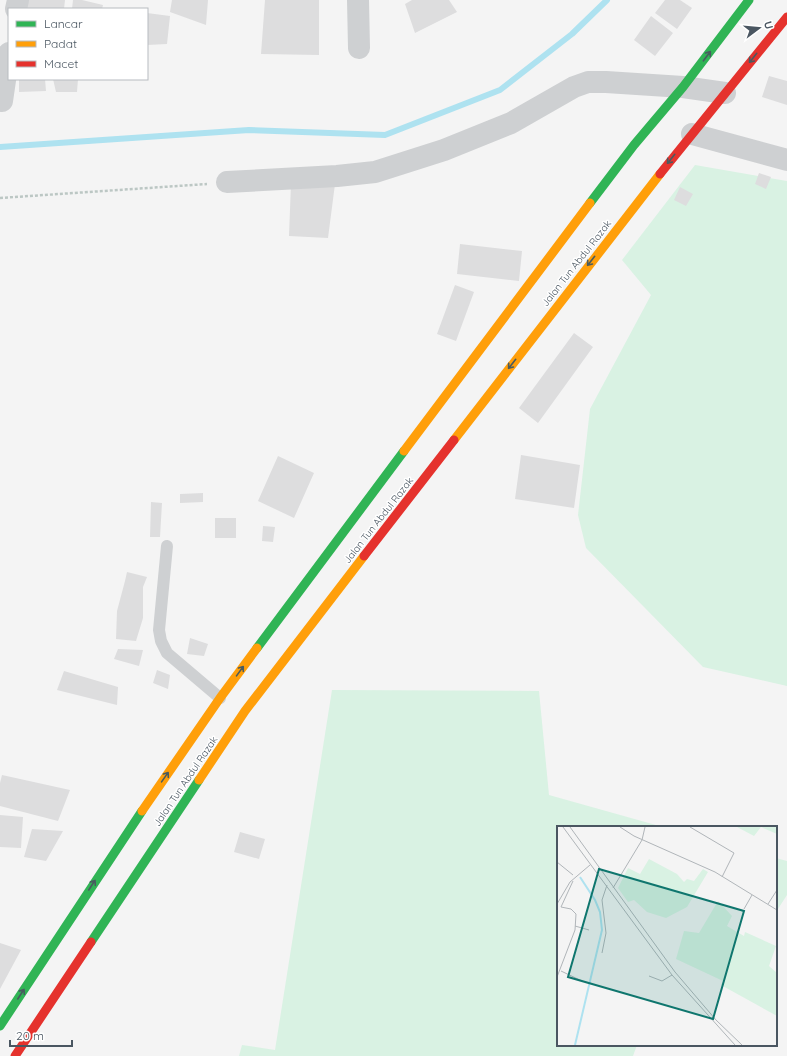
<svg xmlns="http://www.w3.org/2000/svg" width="787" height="1056" font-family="Quicksand,sans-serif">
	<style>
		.green { fill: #d9f2e3 }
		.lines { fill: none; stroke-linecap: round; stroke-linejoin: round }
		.stream { stroke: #aee2f0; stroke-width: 6 }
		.building { fill: #ddddde }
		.path { stroke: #bcc7c4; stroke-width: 2.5; stroke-dasharray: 3 2; stroke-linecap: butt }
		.lane { stroke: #ced0d2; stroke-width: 12 }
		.street { stroke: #ced0d2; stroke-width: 22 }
		.fast { stroke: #30b455; stroke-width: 9 }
		.slow { stroke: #ff9f0a; stroke-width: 9 }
		.jam { stroke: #e5322d; stroke-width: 9 }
		.oneway { stroke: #495b60 }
		.labels { text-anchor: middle; stroke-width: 3; stroke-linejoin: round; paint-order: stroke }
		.street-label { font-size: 10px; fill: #4a5661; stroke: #fff }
		.inset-river { fill: none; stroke: #aee2f0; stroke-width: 2 }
		.inset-road { fill: none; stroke: #b0b5b9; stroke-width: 1 }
		.view { fill: #0f766e; fill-opacity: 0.15; stroke: #0f766e; stroke-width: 2 }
		.inset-edge { fill: none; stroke: #4a5661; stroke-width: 2 }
	</style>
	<rect width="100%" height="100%" fill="#f4f4f4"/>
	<path class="green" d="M695 165 787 181V686L703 667 586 548 578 515 590 409 651 295 622 260Z
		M332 690 539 691 549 795 663 827H558V1045H637L633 1056H239L242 1045 275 1050Z
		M776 858 787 861V895L776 912Z"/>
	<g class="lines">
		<path class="stream" d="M0 147 249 130 385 135 500 90 572 34 607 0"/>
	</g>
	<path class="building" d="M28 0H65L64 9H25Z
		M73 0H82L103 5 102 9H72Z
		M172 0H208L206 25 170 12Z
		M265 0H319V55L261 54Z
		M412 0H449L457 12 415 33 405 4Z
		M665 0H680L692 8 677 29 655 13Z
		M147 13 170 16 167 44 147 45Z
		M651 16 673 33 655 56 634 40Z
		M769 76 787 81V105L762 97Z
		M19 79H45L46 91 19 92Z
		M53 79H78L77 92H56Z
		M759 173 771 177 766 189 755 184Z
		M291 183 335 184 328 238 289 236Z
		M680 187 693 194 686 206 674 200Z
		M460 244 522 251 519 281 457 274Z
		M455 285 474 292 456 341 437 334Z
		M574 333 593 347 538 423 519 408Z
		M521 455 580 465 574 508 515 499Z
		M278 456 314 473 294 518 258 501Z
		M203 493V502L180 503V494Z
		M151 502 162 503 160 537H150Z
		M215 518H236V538H215Z
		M263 526 275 527 273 542 262 541Z
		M127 572 147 577 143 587V618L136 641 116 639 117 611 125 581Z
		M190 638 208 644 204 656 187 654Z
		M118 649 143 650 139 666 114 659Z
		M157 670 170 675 168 689 153 683Z
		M64 671 118 687 117 705 57 690Z
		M2 775 70 790 58 821 0 806V783Z
		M0 815 23 817 21 848 0 847Z
		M32 829 63 831 46 861 24 857Z
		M240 832 265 839 259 859 234 852Z
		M0 943 21 950 0 989Z"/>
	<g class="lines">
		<path class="path" d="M0 198 207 184"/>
		<path class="lane" d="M167 546 159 630 161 641 167 653 220 698"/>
		<path class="street" d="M358 0 359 48
			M16 9 18 0
			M2 101 9 53
			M692 134 787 160
			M227 182 337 176 375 172 444 150 511 123 574 87 588 82H606L683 87 725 93"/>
		<path class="fast" d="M590 203 634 145 683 87 749 0
			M257 648 404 451
			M91 942 199 780
			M0 1026 142 811"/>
		<path class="slow" d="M454 440 660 174
			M404 451 590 203
			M199 780 245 711 364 556
			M142 811 220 698 257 648"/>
		<path class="jam" d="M660 174 787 17
			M364 556 454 440
			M15 1056 91 942"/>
	</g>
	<defs><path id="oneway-shaft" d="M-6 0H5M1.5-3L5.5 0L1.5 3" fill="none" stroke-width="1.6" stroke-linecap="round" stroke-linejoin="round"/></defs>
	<g class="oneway">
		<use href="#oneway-shaft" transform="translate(707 56) rotate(-53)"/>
		<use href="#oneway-shaft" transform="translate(753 58) rotate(129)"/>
		<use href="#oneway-shaft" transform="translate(671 159) rotate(129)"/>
		<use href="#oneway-shaft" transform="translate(591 261) rotate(128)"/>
		<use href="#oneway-shaft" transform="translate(512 364) rotate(128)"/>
		<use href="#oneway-shaft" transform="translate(240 671) rotate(-54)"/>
		<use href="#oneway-shaft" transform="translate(165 777) rotate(-55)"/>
		<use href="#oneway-shaft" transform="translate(92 885) rotate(-57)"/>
		<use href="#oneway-shaft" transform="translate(21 994) rotate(-57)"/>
	</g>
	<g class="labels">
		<g class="street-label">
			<text transform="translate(576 263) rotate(-52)" y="4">Jalan Tun Abdul Razak</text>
			<text transform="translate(378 520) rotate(-52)" y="4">Jalan Tun Abdul Razak</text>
			<text transform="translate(185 781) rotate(-56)" y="4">Jalan Tun Abdul Razak</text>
		</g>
	</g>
	<g transform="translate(557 826)">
		<rect width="220" height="220" fill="#f4f4f4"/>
		<path d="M180 1H220V8L204 1 197 10ZM92 33 120 48 127 56 130 53 137 55 146 43 151 46 130 81 109 92 90 86 77 74 71 76 61 62 71 42 83 48ZM161 75 175 90 170 100 187 110 188 106 219 120 212 140 220 147V190L164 159 166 155 119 133 127 105 142 107Z" fill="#d9f2e3"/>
		<path class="inset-river" d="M18 219 45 104 43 86 38 74 23 51"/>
		<path class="inset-road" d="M6 1 115 149 178 219M13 1 118 146 159 194 185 219M63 1 77 10 158 46 220 84M133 1 177 27 165 51M0 36 16 49M56 62 85 14 88 1M0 78 13 56 33 39M211 78 220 64M187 83 195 69M18 100 32 104M45 127 49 107 45 74 50 59M4 145 25 155M92 150 105 155 115 149M0 151 18 104 19 88 14 83 4 81 16 55"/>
		<path class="view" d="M42 43 187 85 156 193 11 151Z"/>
		<rect width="220" height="220" class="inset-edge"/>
	</g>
	<rect x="8" y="8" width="140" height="72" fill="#ffffff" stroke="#b7bbc0"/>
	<rect x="16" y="21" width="20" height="6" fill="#30b455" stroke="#b7bbc0"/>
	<text x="44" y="28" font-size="12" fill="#4a5661">Lancar</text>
	<rect x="16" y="41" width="20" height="6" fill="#ff9f0a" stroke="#b7bbc0"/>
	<text x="44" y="48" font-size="12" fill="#4a5661">Padat</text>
	<rect x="16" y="61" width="20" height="6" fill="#e5322d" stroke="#b7bbc0"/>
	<text x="44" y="68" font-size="12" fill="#4a5661">Macet</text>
	<g transform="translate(759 28) rotate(74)" stroke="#ffffff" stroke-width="3" paint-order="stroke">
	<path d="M0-3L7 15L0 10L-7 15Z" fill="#4a5661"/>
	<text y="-6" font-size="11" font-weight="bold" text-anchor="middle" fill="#4a5661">U</text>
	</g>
	<path d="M10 1040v6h62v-6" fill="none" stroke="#4a5661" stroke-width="2"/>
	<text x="16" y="1040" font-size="12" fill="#4a5661" stroke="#ffffff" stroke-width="3" paint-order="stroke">20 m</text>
</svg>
